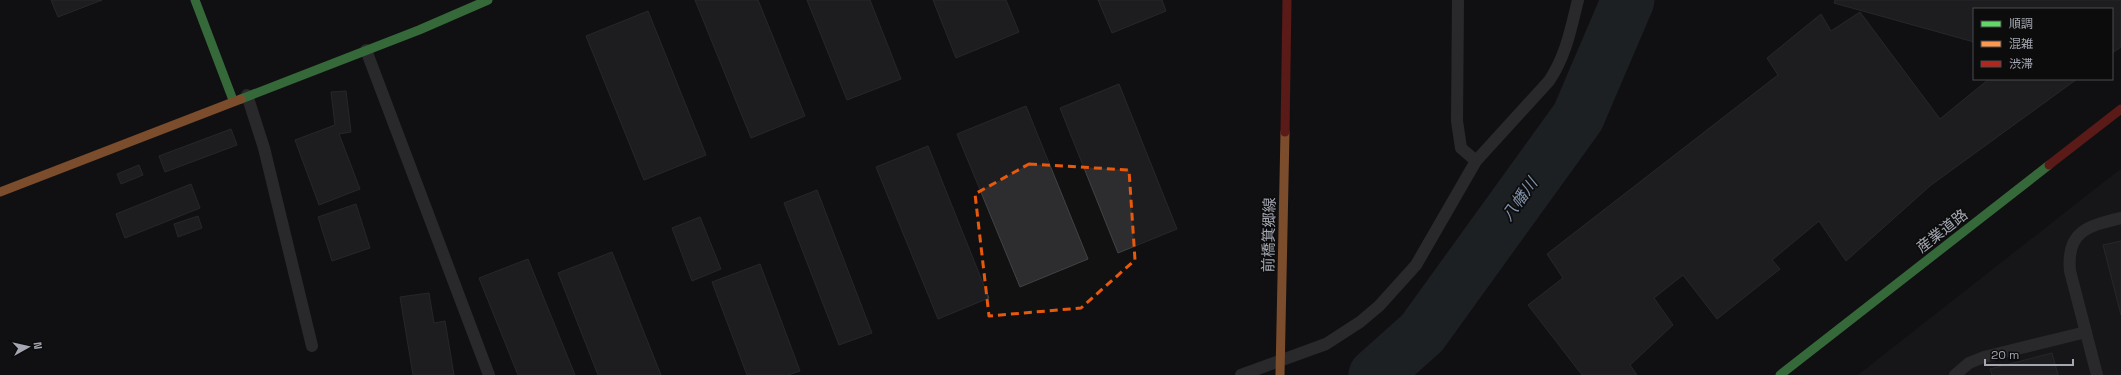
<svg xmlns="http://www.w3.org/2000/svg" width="2121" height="375" font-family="'Space Grotesk','Noto Sans JP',sans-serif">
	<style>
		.built { fill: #1e1e20 }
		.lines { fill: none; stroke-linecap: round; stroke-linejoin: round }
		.river { stroke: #2d3339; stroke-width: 53 }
		.building { fill: #2d2d2f; stroke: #414245 }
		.lane { stroke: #47484b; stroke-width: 12 }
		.fast { stroke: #63d668; stroke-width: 9 }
		.slow { stroke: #ff974d; stroke-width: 9 }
		.jam { stroke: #b3261e; stroke-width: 9 }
		.marked { fill: none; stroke: #e8590c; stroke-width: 3; stroke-dasharray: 8 5; stroke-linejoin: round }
		.labels { text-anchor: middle; stroke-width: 3.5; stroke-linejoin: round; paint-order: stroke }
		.street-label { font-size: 15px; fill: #a4a7b1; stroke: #0c0c0d }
		.water-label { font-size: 16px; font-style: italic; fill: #7e91a9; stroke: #0c0c0d }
	</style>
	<rect width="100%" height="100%" fill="#111112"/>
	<path class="built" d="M2121 169V375H1858L2100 185Z"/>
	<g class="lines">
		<path class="river" d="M1375 375 1422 333 1578 117 1628 0"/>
	</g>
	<path class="building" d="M51 0H102L58 17Z
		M695 0H758L805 116 751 138Z
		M807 0H870L901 79 847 100Z
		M933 0H1006L1019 32 956 58Z
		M1098 0H1162L1166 11 1112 33Z
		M1835 0H2121V47L2112 53V9H1974V42L1834 3Z
		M648 11 706 155 644 180 586 36Z
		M1860 12 1940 119 1989 79H2077L1931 185 1846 261 1819 221 1772 260 1780 269 1717 319 1683 275 1654 298 1673 325 1630 365 1637 375H1582L1528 305 1563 278 1547 254 1778 75 1767 58 1821 14 1831 31Z
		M1119 84 1177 229 1118 253 1060 108Z
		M346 91 351 132 339 134 360 189 319 205 295 140 335 125 331 92Z
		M1026 106 1088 259 1020 287 957 134Z
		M231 129 237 145 165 172 159 156Z
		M928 146 989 298 938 319 876 167Z
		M139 165 143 175 121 184 117 174Z
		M191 184 200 208 125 238 116 214Z
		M817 190 872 333 839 345 784 203Z
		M356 204 370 248 332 261 318 217Z
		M198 216 202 228 178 237 174 224Z
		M700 217 721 269 692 281 672 228Z
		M2121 241V315L2103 245Z
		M612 252 661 375H598L558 273Z
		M528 259 575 375H518L479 278Z
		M760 264 800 371 788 375H747L712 282Z
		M429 293 434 323 445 321 454 375H413L400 297Z
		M2052 353 2058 375H1992L1990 369Z"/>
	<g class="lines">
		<path class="lane" d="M1458 0 1457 121 1461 148 1476 161
			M366 50 489 375
			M247 95 264 148 312 346
			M1241 375 1326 344 1360 322 1379 306 1416 265 1476 161 1549 81C1566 56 1571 28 1578 0
			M1955 375 1969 363 1984 357 2086 332
			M2097 375 2070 271C2066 231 2088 226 2121 218"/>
		<path class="fast" d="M195 0 233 100
			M241 99 419 30 488 0
			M1780 375 2049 165"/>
		<path class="slow" d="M0 192 241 99
			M1280 375 1285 132"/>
		<path class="jam" d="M1285 132 1287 0
			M2049 165 2121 109"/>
	</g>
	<path d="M0 0H2121V375H0ZM1029 164 1129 170 1135 260 1081 308 989 316 975 194Z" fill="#111112" fill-opacity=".55" fill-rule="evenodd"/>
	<path class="marked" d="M1029 164 1129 170 1135 260 1081 308 989 316 975 194Z"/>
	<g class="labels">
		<g class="street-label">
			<text transform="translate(1942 231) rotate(-38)" y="5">産業道路</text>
			<text transform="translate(1269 235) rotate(-89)" y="5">前橋箕郷線</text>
		</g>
		<g class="water-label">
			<text transform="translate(1519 199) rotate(-54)" y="6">八幡川</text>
		</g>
	</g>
	<rect x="1973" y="8" width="140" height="72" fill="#0c0c0d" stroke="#494a4f"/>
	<rect x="1981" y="21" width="20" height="6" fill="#63d668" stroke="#494a4f"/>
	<text x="2009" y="28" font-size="12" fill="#a4a7b1">順調</text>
	<rect x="1981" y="41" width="20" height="6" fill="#ff974d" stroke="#494a4f"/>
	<text x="2009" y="48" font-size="12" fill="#a4a7b1">混雑</text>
	<rect x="1981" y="61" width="20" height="6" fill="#b3261e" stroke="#494a4f"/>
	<text x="2009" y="68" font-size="12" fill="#a4a7b1">渋滞</text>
	<g transform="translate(28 347) rotate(82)" stroke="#0c0c0d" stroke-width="3" paint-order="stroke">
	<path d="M0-3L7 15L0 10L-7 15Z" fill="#a4a7b1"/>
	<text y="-6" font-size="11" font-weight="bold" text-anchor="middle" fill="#a4a7b1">N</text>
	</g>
	<path d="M1985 359v6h88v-6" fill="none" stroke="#a4a7b1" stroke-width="2"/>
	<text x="1991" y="359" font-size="12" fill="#a4a7b1" stroke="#0c0c0d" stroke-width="3" paint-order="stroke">20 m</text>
</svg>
